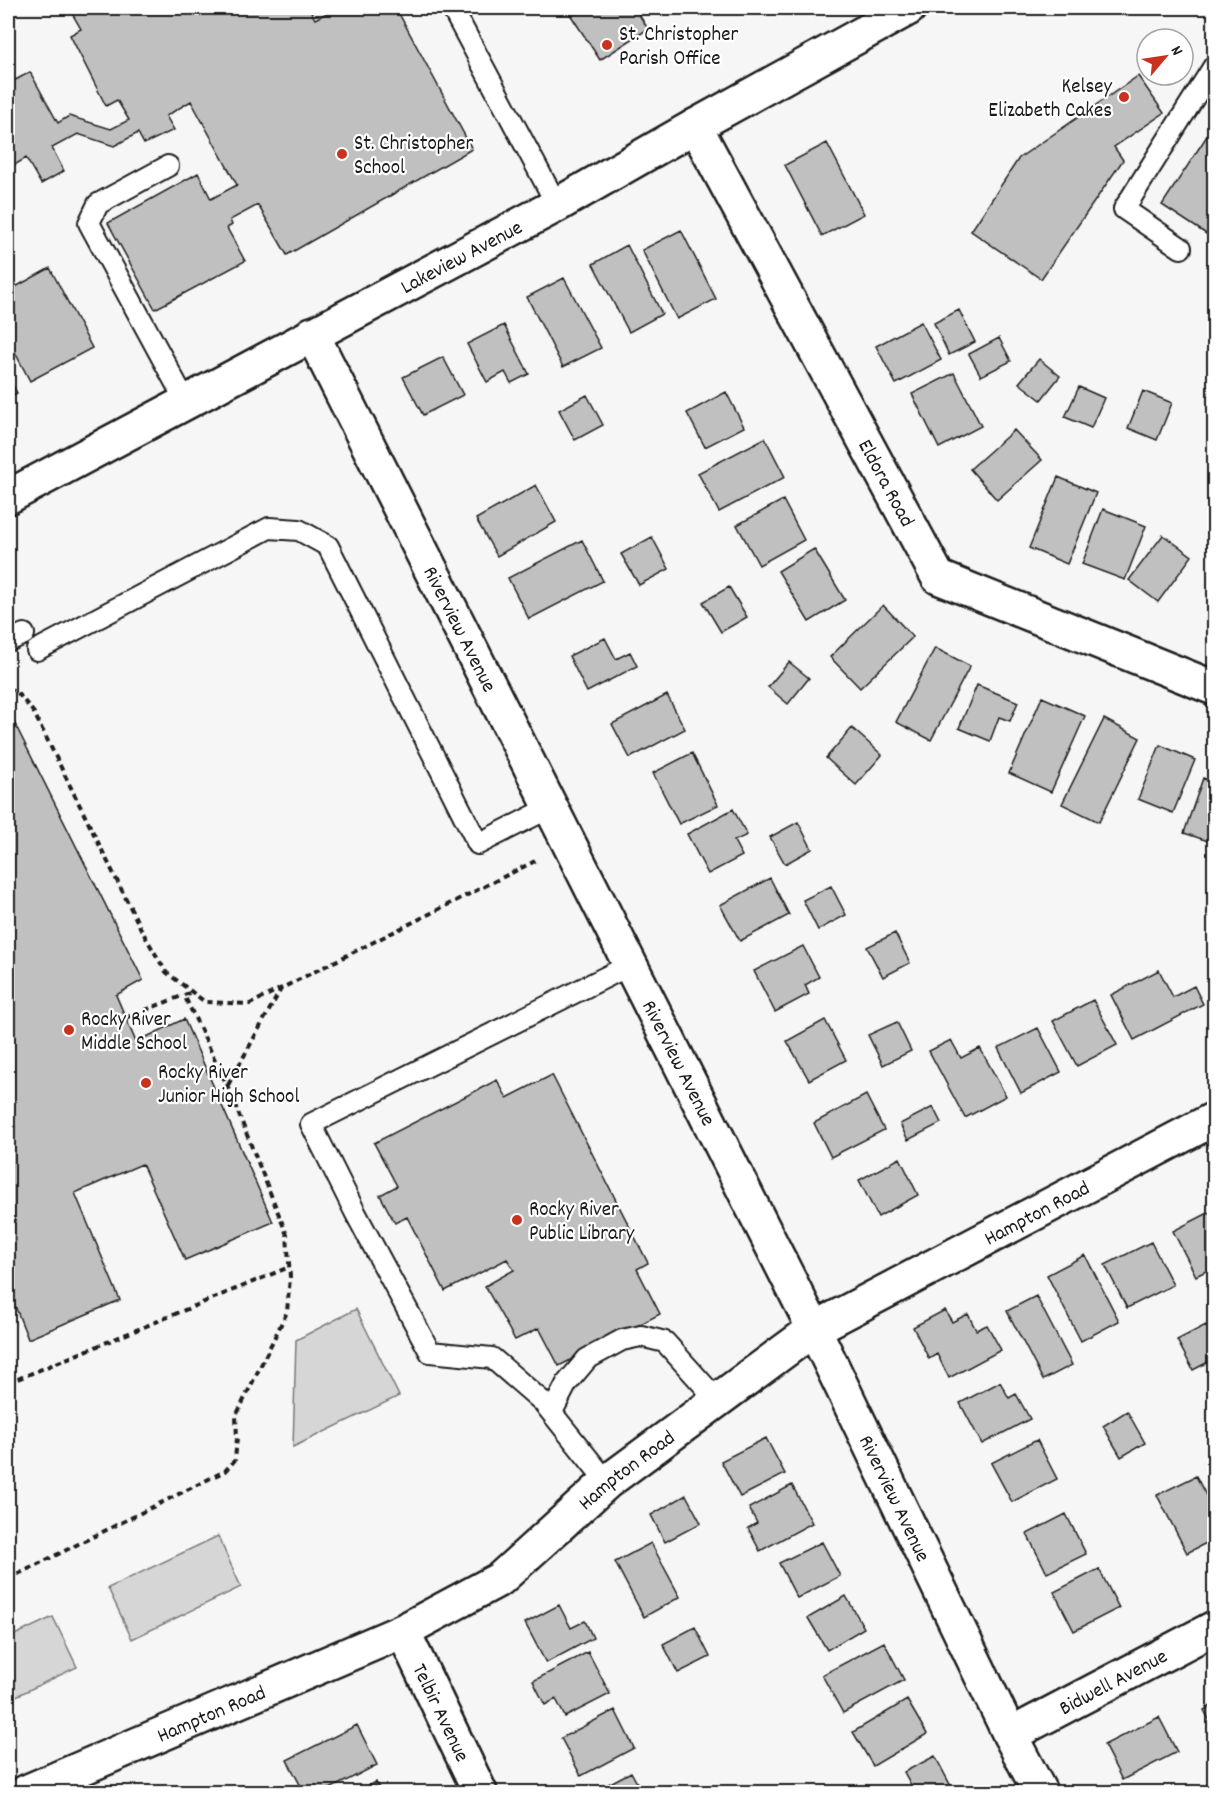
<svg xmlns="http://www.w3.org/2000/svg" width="1222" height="1800" font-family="Dekko,sans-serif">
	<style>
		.green { fill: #d6d6d6; stroke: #797979; stroke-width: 1.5 }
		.building { fill: #c0c0c0; stroke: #1c1c1c; stroke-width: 1.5 }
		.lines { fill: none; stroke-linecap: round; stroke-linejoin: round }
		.lane-casing { stroke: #1c1c1c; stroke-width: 24 }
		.street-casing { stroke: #1c1c1c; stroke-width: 38 }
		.path { stroke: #1c1c1c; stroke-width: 4; stroke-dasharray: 6 4.5; stroke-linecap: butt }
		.lane { stroke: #fff; stroke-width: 20 }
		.street { stroke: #fff; stroke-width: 33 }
		.poi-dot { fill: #c8321e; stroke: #fff; stroke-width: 2 }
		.labels { text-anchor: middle; stroke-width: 4.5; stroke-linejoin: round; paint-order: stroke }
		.poi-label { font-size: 21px; fill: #1c1c1c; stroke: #fff; text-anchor: start }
		.street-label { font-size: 21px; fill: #1c1c1c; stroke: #fff }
	</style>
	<rect width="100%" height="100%" fill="#f6f6f6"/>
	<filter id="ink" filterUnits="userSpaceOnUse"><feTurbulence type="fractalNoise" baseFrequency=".0167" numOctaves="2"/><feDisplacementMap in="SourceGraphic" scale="12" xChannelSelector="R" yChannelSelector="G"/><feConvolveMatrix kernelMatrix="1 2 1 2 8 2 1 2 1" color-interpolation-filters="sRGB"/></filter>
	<g filter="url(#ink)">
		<path class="green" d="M356 1309 399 1396 293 1447 296 1340Z
			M218 1536 241 1587 132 1639 108 1588Z
			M53 1617 77 1667 8 1700V1638Z"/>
		<path class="building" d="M69 8H309L315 19 337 8H396L472 149 287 255 258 205 230 220 232 225 227 228 245 261 155 309 108 223 198 173 211 199 237 185 191 101 166 116 174 130 144 144 138 133 114 146 78 134 52 148 64 171 41 184 26 158 8 169V84L30 72 58 123 69 116 111 129 129 120 117 100 106 106 70 35 81 29Z
			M566 8H635L648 29 600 60Z
			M1138 76 1164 113 1114 147 1123 160 1041 279 971 231 1019 158Z
			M1214 125V239L1162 205Z
			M827 143 864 214 822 236 785 165Z
			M681 230 716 299 677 319 642 250Z
			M627 245 662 314 629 332 593 264Z
			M50 268 92 348 30 381 8 339V291Z
			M564 278 601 348 563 367 527 297Z
			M959 310 975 342 949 355 934 323Z
			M921 322 941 360 896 384 876 346Z
			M504 325 529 374 511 383 505 372 487 382 467 344Z
			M999 338 1011 361 981 376 969 354Z
			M443 357 463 395 423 415 403 377Z
			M1039 359 1060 376 1041 400 1019 383Z
			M954 373 981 426 939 448 912 394Z
			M8 377 17 393 8 398Z
			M1079 387 1104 398 1091 428 1065 417Z
			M1143 391 1172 403 1157 440 1128 428Z
			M726 392 744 427 705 447 687 413Z
			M587 395 603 425 575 440 559 410Z
			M1014 430 1042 460 997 500 970 469Z
			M765 438 785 477 719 512 698 473Z
			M1058 477 1096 493 1067 564 1029 548Z
			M536 485 556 522 497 556 476 519Z
			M783 500 804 540 759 565 737 525Z
			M1103 509 1146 526 1125 580 1082 564Z
			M1163 535 1192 556 1158 602 1129 580Z
			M652 537 669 569 639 585 621 554Z
			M582 540 603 581 529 619 508 578Z
			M814 549 845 600 809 622 778 571Z
			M729 587 747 617 721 632 703 602Z
			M883 605 913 637 860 688 830 657Z
			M605 638 616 659 630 652 637 666 587 692 569 656Z
			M935 648 970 666 931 740 896 722Z
			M789 662 809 678 788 704 768 687Z
			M977 685 1018 702 1010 721 999 717 990 741 959 728Z
			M667 695 685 729 630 758 612 724Z
			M1042 697 1085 716 1051 792 1009 773Z
			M10 714 143 980 116 995 136 1042 184 1019 273 1222 185 1260 142 1164 75 1193 120 1300 28 1339 8 1288V716Z
			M1104 719 1140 738 1099 822 1062 804Z
			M852 728 882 755 856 785 826 758Z
			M1160 745 1195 760 1173 813 1138 799Z
			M692 753 718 805 679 824 653 773Z
			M1203 778 1214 782V843L1184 833Z
			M733 809 747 835 734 841 742 856 708 874 687 834Z
			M798 822 812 849 785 864 770 837Z
			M770 878 789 915 740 941 720 905Z
			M831 886 846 915 818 930 803 900Z
			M895 933 910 963 883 977 867 947Z
			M803 946 819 977 805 985 809 994 775 1012 754 971Z
			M1159 970 1173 997 1194 986 1203 1004 1134 1040 1111 995Z
			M1093 1000 1117 1045 1077 1066 1053 1021Z
			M825 1020 846 1060 809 1080 787 1041Z
			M897 1022 911 1051 883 1065 868 1035Z
			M1038 1028 1061 1072 1021 1093 998 1048Z
			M951 1040 961 1058 980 1048 1006 1096 965 1118 929 1051Z
			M552 1075 648 1263 637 1269 660 1314 559 1366 539 1328 515 1340 485 1286 514 1270 507 1259 445 1291 407 1217 395 1223 380 1195 397 1186 374 1143 497 1080 507 1098Z
			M866 1095 884 1130 831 1157 814 1123Z
			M933 1107 941 1123 908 1140 900 1124Z
			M900 1158 918 1195 878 1217 859 1180Z
			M1214 1210V1267L1196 1276 1173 1231Z
			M1151 1242 1173 1285 1127 1308 1105 1265Z
			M1085 1255 1119 1321 1081 1341 1047 1275Z
			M1036 1296 1072 1365 1043 1380 1007 1311Z
			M945 1310 952 1322 968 1314 976 1330 987 1325 1001 1350 949 1378 937 1354 929 1359 913 1327Z
			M1206 1325 1214 1340V1359L1193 1370 1177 1340Z
			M1000 1382 1009 1398 1016 1394 1030 1419 982 1444 960 1403Z
			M1127 1411 1145 1443 1121 1457 1103 1426Z
			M766 1438 785 1474 740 1497 721 1461Z
			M1037 1440 1057 1479 1012 1502 991 1463Z
			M1196 1476 1214 1511V1539L1187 1553 1157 1495Z
			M792 1485 812 1523 760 1551 748 1528 757 1523 749 1508Z
			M686 1495 701 1523 665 1542 651 1515Z
			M1066 1514 1086 1554 1047 1573 1027 1534Z
			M822 1542 840 1576 797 1598 779 1563Z
			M651 1543 680 1597 644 1617 615 1562Z
			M1099 1569 1119 1608 1074 1631 1054 1592Z
			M846 1596 864 1628 827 1650 808 1618Z
			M559 1605 571 1628 585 1621 593 1638 546 1663 525 1623Z
			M695 1627 710 1657 678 1673 663 1644Z
			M884 1642 904 1680 843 1713 822 1675Z
			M588 1652 610 1694 565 1717 556 1699 545 1705 533 1681Z
			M907 1700 927 1734 873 1766 853 1732Z
			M1214 1704V1729L1204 1710Z
			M615 1710 634 1748 581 1776 561 1738Z
			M1159 1717 1177 1752 1122 1780 1104 1745Z
			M357 1725 377 1765 324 1792H304L287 1760Z
			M935 1756 954 1792H915L904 1772Z
			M631 1772 642 1792H599L597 1790Z
			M376 1782 381 1792H355Z
			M263 1786 267 1792H250Z"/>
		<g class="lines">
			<g class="lane-casing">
				<path id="lane" d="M452 8 557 205
					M168 166 98 204 89 223 186 402
					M1181 248 1124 209 1214 66
					M8 641 24 634
					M37 650 269 528 299 530 328 546 478 844 551 807
					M552 1412 567 1383 587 1359 622 1340 641 1336 665 1342 717 1400
					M607 1482 543 1402 492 1358 430 1352 355 1212 311 1124 630 965"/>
			</g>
			<g class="street-casing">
				<g id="street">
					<path id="s1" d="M695 126 938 577 1214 688"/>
					<path id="s2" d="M312 334 814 1329 1010 1735 1040 1792"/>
					<path id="s3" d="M8 497 557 205 695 126 909 8"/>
					<path id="s4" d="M403 1631 480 1792"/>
					<path id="s5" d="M1010 1735 1214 1628"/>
					<path id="s6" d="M26 1792 403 1631 500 1579 607 1482 814 1329 1214 1119"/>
				</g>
			</g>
			<path class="path" d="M8 689 17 692 34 713 142 931 166 972 205 1002 250 1004 539 859
				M125 1018 192 992
				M228 1085 281 989
				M8 1383 289 1267
				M8 1579 225 1471 235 1460 237 1438 236 1416 287 1312 290 1277 287 1235 227 1085 184 995"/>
			<use href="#lane" class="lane"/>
			<use href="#street" class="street"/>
		</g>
	</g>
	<g class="poi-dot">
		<circle cx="607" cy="45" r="6"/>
		<circle cx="1124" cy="97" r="6"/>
		<circle cx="342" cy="154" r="6"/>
		<circle cx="69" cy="1030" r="6"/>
		<circle cx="146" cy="1083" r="6"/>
		<circle cx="517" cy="1220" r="6"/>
	</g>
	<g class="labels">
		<g class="poi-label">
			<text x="619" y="40">St. Christopher<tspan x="619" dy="24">Parish Office</tspan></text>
			<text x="1112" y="92" text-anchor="end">Kelsey<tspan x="1112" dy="24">Elizabeth Cakes</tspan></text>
			<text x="354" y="149">St. Christopher<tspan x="354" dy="24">School</tspan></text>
			<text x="81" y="1025">Rocky River<tspan x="81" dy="24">Middle School</tspan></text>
			<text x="158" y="1078">Rocky River<tspan x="158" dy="24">Junior High School</tspan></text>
			<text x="529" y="1215">Rocky River<tspan x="529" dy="24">Public Library</tspan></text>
		</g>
		<g class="street-label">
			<text dy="7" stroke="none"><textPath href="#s3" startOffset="513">Lakeview Avenue</textPath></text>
			<text dy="7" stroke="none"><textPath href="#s1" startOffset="405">Eldora Road</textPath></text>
			<text dy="7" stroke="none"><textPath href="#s2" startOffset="330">Riverview Avenue</textPath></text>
			<text dy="7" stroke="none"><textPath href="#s2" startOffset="816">Riverview Avenue</textPath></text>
			<text dy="7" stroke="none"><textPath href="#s6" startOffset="1173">Hampton Road</textPath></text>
			<text dy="7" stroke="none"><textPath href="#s6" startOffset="687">Hampton Road</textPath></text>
			<text dy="7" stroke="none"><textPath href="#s2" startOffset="1302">Riverview Avenue</textPath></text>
			<text dy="7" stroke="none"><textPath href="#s5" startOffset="116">Bidwell Avenue</textPath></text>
			<text dy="7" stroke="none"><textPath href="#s4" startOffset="90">Telbir Avenue</textPath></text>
			<text dy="7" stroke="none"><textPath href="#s6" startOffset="201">Hampton Road</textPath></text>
		</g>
	</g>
	<rect width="1222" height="1800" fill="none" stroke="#fff" stroke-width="30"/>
	<rect x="15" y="15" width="1192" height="1770" fill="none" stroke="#1c1c1c" stroke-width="2" filter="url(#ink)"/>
	<g transform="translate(1165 57) rotate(61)"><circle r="28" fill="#ffffff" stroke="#a4a4a4" stroke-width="1.5"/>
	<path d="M0-4.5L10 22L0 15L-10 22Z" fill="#c8321e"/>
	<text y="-9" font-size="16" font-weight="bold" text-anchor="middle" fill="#1c1c1c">N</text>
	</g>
</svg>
